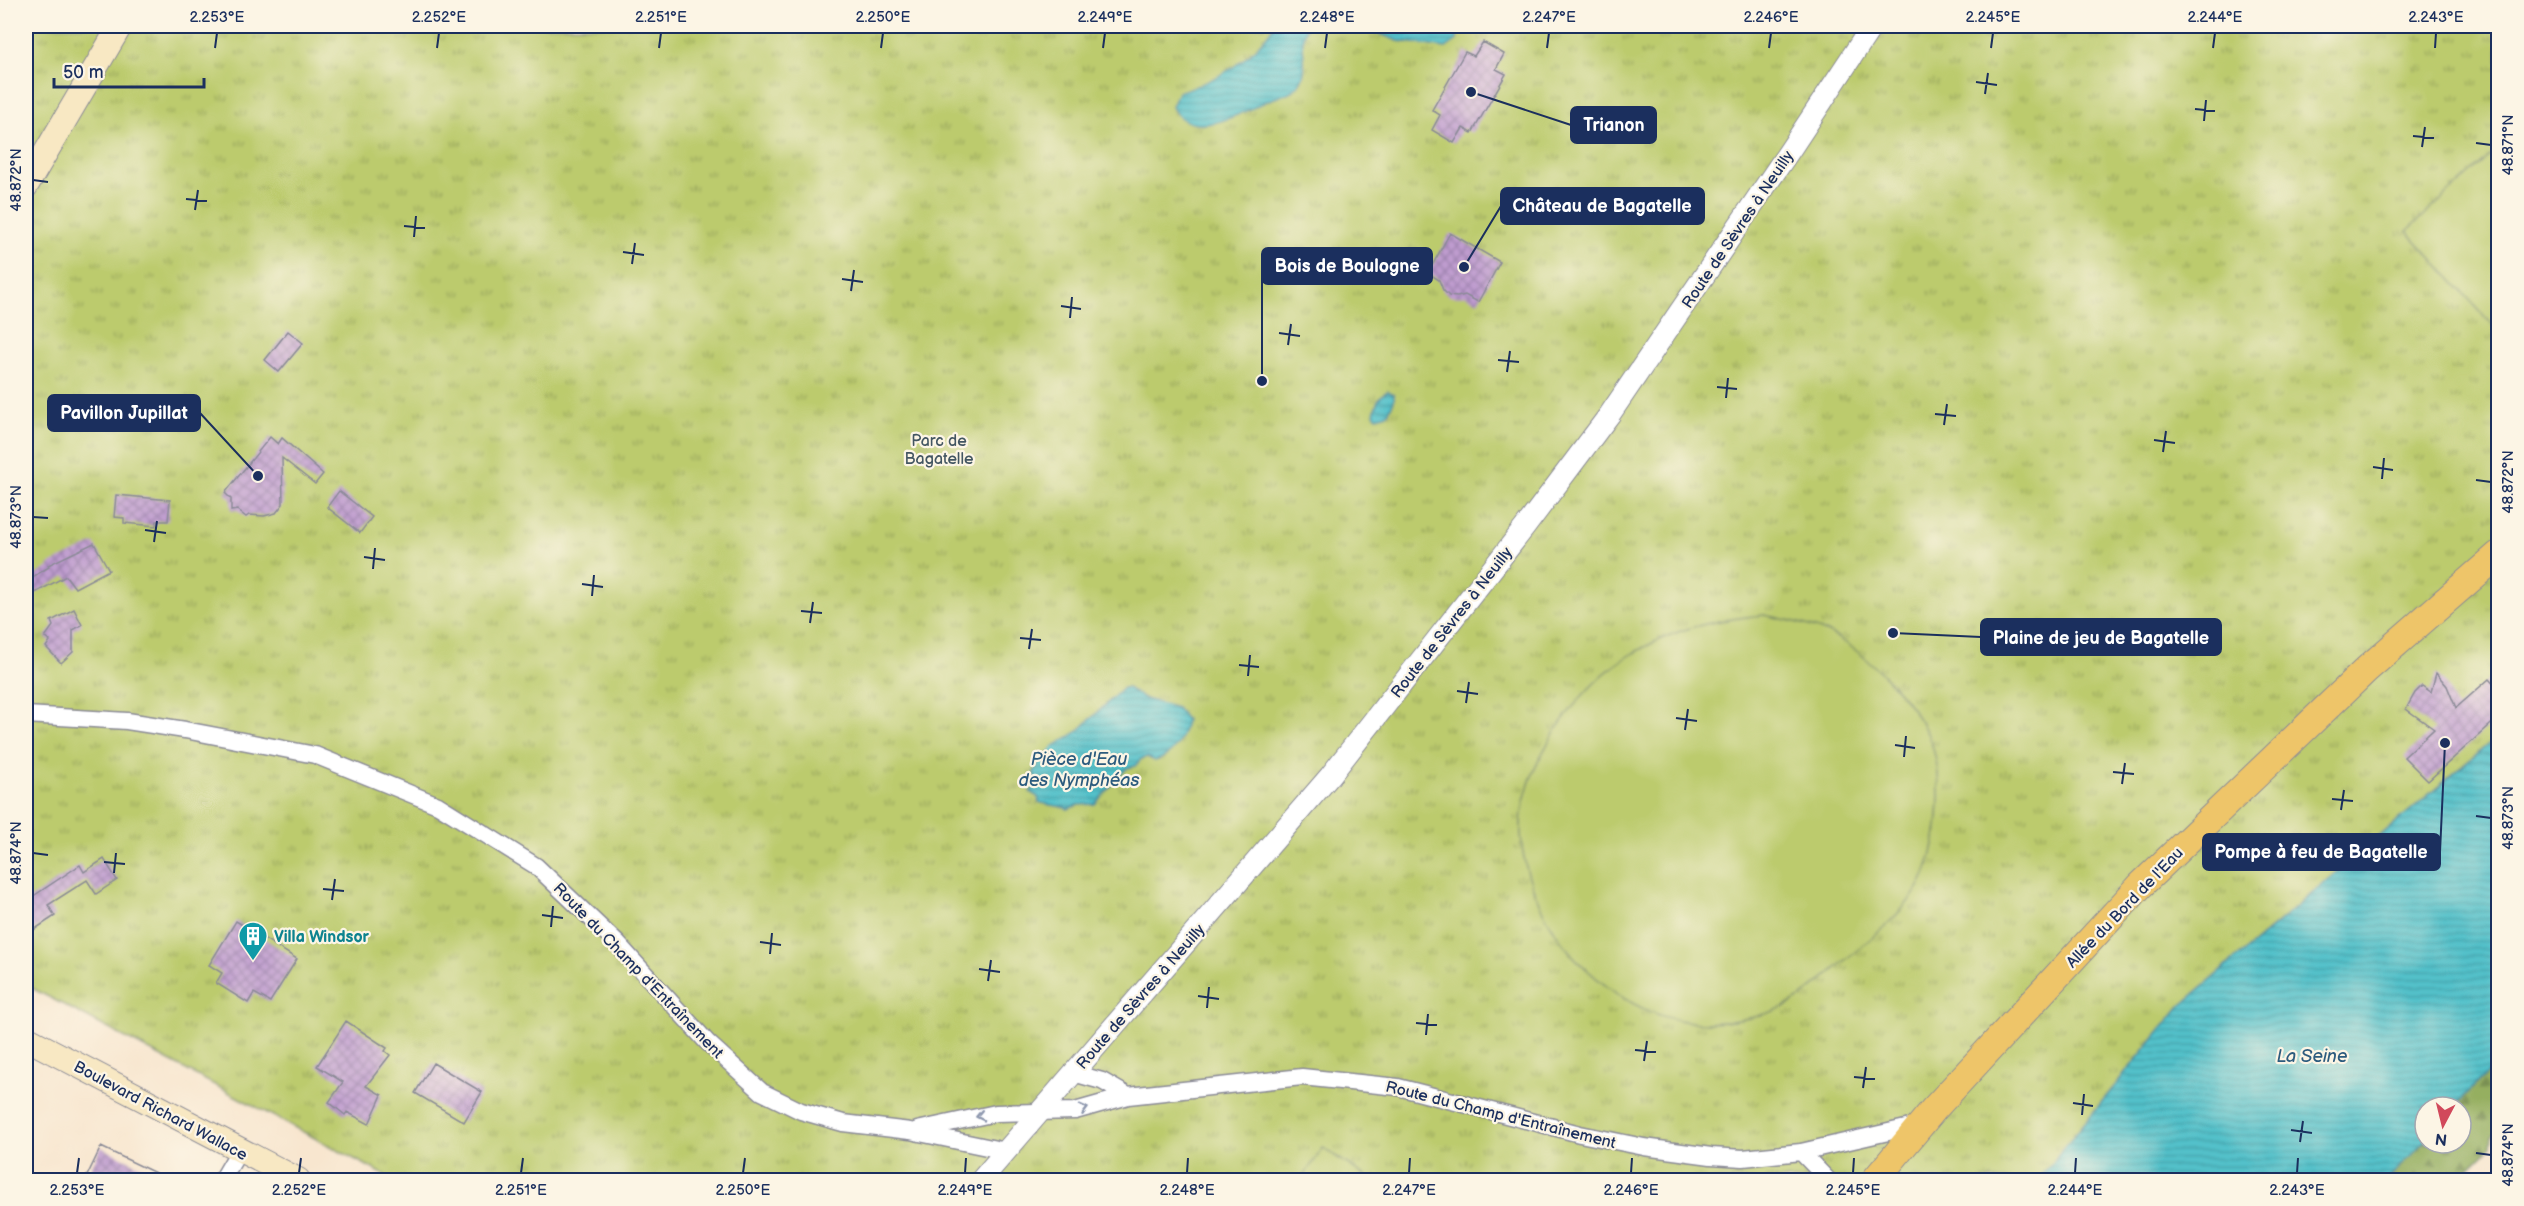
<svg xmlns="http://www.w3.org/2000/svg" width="2524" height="1206" font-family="'Balsamiq Sans',sans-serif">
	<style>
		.forest { fill: url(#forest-firs); stroke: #586f5f; stroke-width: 1.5 }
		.park { fill: url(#park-tufts); stroke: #6c7d66; stroke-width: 1.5 }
		.pitch { fill: #bccb6d; stroke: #6c7d66; stroke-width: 1.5 }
		.water { fill: url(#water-rules); stroke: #377894; stroke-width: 1.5 }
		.building { fill: url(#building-cross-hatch) }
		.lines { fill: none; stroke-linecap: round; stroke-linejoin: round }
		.minor-casing { stroke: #8a8a96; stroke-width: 19 }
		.tertiary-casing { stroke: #8a8a96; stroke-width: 23 }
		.secondary-casing { stroke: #8a8a96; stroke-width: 26 }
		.primary-casing { stroke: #8a8a96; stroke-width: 29 }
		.minor { stroke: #fff; stroke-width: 16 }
		.tertiary { stroke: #fff; stroke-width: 21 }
		.secondary { stroke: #f8e8c3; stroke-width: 24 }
		.primary { stroke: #eec569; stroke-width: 27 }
		.oneway { stroke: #8d97ae }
		.ticks { fill: none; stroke: #1b2f5e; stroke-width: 2 }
		.labels { text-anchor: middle; stroke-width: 4.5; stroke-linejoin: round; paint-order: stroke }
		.street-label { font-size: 16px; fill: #1b2f5e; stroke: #fcf5e5 }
		.park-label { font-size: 16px; fill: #435662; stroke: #fcf5e5 }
		.culture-label { font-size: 16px; font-weight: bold; fill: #0d838f; stroke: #fcf5e5; text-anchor: start }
		.water-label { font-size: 18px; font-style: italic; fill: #2c5b7e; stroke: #fcf5e5 }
		.leader { fill: none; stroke: #1b2f5e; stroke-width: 2 }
		.callout-dot { fill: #1b2f5e; stroke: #fcf5e5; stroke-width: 2 }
		.callout { fill: #1b2f5e; stroke: #1b2f5e; stroke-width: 2 }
		.callout-label { font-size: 18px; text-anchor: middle; font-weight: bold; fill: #fff }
		.neatline { fill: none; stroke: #1b2f5e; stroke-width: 2 }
		.ticks-label { font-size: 15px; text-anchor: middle; fill: #1b2f5e }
	</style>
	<defs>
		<pattern id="forest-firs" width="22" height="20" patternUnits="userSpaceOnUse" patternTransform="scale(1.5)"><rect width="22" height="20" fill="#95af60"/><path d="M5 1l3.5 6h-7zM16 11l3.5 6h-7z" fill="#798f52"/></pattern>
		<pattern id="park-tufts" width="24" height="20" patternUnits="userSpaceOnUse" patternTransform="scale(1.5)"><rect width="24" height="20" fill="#bccb6d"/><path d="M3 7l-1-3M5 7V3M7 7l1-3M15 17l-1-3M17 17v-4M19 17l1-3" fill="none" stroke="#98a55d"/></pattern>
		<pattern id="water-rules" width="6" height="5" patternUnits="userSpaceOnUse" patternTransform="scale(1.5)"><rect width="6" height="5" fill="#53c1ca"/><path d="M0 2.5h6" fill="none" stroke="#449da7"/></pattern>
		<pattern id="building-cross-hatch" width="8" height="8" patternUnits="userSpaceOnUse" patternTransform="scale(1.5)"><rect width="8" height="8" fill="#bf9ccf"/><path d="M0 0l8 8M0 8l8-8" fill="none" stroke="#9a80ab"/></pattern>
	</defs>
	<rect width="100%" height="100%" fill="#fcf5e5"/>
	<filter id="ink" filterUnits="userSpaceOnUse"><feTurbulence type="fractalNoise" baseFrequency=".0167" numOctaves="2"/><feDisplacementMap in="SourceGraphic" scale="12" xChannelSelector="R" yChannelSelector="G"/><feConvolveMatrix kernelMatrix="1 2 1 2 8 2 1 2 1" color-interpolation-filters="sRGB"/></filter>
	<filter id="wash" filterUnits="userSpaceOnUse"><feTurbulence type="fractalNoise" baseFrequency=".008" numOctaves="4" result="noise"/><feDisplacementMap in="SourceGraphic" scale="24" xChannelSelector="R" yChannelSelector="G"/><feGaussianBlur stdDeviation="1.35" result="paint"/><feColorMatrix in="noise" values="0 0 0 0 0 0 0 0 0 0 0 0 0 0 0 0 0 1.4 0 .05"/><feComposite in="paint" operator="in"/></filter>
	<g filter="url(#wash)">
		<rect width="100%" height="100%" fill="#f8e6cf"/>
		<path class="forest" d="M2498 1062V1130L2492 1136 2491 1147 2457 1180H2388L2425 1140V1143H2461V1107H2454Z"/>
		<path class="park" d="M26 26H2498V736L2181 1005 2038 1180H394L26 985Z"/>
		<path class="pitch" d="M2498 148V331L2407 231Z
			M1764 615C1791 621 1819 626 1843 641 1874 662 1912 701 1928 735 1946 774 1940 841 1923 879 1909 910 1869 940 1843 962 1829 974 1814 988 1798 999 1781 1010 1759 1017 1739 1020 1674 1032 1623 1006 1578 961 1567 951 1559 937 1551 925 1543 914 1539 903 1534 891 1527 874 1522 853 1521 835 1518 777 1563 711 1604 674 1619 661 1641 648 1659 640 1692 624 1727 619 1764 615Z
			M1323 1148 1372 1180H1301Z"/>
		<path class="water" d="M1274 26H1307C1296 43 1312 67 1299 84 1292 94 1278 96 1267 101 1242 113 1191 143 1172 107L1178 92C1219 80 1249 62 1274 26Z
			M1331 26H1387L1399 31 1415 33 1438 26H1458L1457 40 1446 48 1398 41 1363 27Z
			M1388 391 1394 394V401L1387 414 1377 417 1374 414C1376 404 1378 396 1388 391Z
			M1123 688H1127L1145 699 1177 708 1186 720C1183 739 1175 755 1155 761L1147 757 1141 759 1135 766 1127 768 1095 804 1078 805 1068 809C1060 805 1050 806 1039 802L1038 797 1030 792 1037 783 1034 772 1040 761 1054 746 1077 732Z
			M2498 736V1062L2454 1107H2425V1140L2388 1180H2038L2181 1005Z"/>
		<g id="blocks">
			<path class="building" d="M1483 42 1504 54 1496 69 1506 74 1472 133 1463 128 1454 143 1432 130 1440 115 1432 110 1465 52 1474 56Z
				M1450 233 1500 262 1478 302 1465 295 1457 297 1449 296 1443 290 1439 280 1428 273Z
				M288 331 303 343 279 372 265 360Z
				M270 437 278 444 282 438 323 474 315 484 282 458 283 504 276 513 264 516 249 515 246 517 237 510 231 511V499L225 493Z
				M339 491 372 517 360 533 327 507Z
				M116 495 170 500 168 521H157L156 526 124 523V518L114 517Z
				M94 543 109 570 75 588 66 576 26 598V581L49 567 48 565Z
				M74 609 82 625 73 630V652L61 663 46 647 50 641 45 637 53 626 51 621Z
				M2436 673 2447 686 2456 708 2489 679 2499 690V717L2428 781 2404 757 2434 729 2406 709 2415 693 2422 686 2431 692Z
				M104 859 117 880 96 894 87 880 48 905 55 916 26 935V901L80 865 84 872Z
				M236 921 297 959 270 1002 254 993 248 1003 216 983 222 973 209 965Z
				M346 1021 387 1048 385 1051 390 1055 366 1086 382 1095 369 1124 347 1112 345 1115 329 1102 343 1082 317 1066Z
				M433 1063 482 1092 464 1122 415 1093Z
				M101 1147 170 1180H96L87 1176Z"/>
		</g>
	</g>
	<g filter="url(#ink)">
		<use href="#blocks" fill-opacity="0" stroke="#8a8a96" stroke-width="1.5"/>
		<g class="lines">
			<g class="minor-casing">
				<path id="minor" d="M26 715 127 721 185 730 315 755 438 805 536 866 617 943 707 1042 762 1092 801 1111 843 1123 910 1131 1006 1151
					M1073 1073 1102 1081 1128 1096
					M917 1130 996 1113 1075 1111 1128 1096 1302 1077 1398 1087 1580 1134 1644 1147 1711 1156 1743 1158 1801 1152 1919 1125
					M1801 1152 1828 1180
					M222 1180 239 1151"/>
			</g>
			<g class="tertiary-casing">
				<path id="tertiary" d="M981 1180 1330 776 1525 527 1610 414 1790 150 1872 26"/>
			</g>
			<g class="secondary-casing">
				<path id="secondary" d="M26 186 120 26
					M26 1038 298 1180"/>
			</g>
			<g class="primary-casing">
				<path id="primary" d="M1875 1180 1934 1109 2141 885 2367 669 2498 555"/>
			</g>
			<use href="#minor" class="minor"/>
			<use href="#tertiary" class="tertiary"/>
			<use href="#secondary" class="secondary"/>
			<use href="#primary" class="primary"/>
		</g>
		<defs><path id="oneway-chevron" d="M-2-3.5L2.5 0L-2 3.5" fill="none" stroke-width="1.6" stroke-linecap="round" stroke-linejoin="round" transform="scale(1.5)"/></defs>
		<g class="oneway">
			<use href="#oneway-chevron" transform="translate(1084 1109) rotate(-15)"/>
			<use href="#oneway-chevron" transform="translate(980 1116) rotate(168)"/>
		</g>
	</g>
	<path class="ticks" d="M215 48 217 33M437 48 439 33M659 48 661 33M881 48 883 33M1103 48 1105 33M1325 48 1327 33M1547 48 1549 33M1769 48 1771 33M1991 48 1993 33M2213 48 2215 33M2435 48 2436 33M1976 82 1997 85M1985 94 1988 73M2195 109 2215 111M2204 121 2206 100M2413 136 2434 138M2476 143 2491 145M2422 147 2425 127M33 180 48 182M186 199 207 201M195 210 198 190M404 226 425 228M414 237 416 216M623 252 644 255M632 264 635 243M842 279 863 282M851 291 854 270M1061 306 1081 309M1070 318 1072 297M1279 333 1300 336M1288 345 1291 324M1498 360 1519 362M1507 372 1510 351M1717 387 1737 389M1726 398 1728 378M1935 414 1956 416M1944 425 1947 404M2154 440 2175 443M2163 452 2166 431M2373 467 2393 470M2382 479 2384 458M2476 480 2491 482M33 517 48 518M145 530 166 533M154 542 157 521M364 557 385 560M373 569 375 548M582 584 603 587M592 596 594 575M801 611 822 613M810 623 813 602M1020 638 1041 640M1029 649 1032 629M1239 665 1259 667M1248 676 1250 655M1457 691 1478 694M1466 703 1469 682M1676 718 1697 721M1685 730 1688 709M1895 745 1915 748M1904 757 1906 736M2113 772 2134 774M2122 784 2125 763M2332 799 2353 801M2341 810 2344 790M2476 816 2491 818M33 853 48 855M104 862 125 864M114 873 116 853M323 889 344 891M332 900 335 879M542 915 563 918M551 927 553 906M760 942 781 945M770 954 772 933M979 969 1000 972M988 981 991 960M1198 996 1219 999M1207 1008 1209 987M1416 1023 1437 1025M1426 1035 1428 1014M1635 1050 1656 1052M1644 1061 1647 1041M1854 1077 1875 1079M1863 1088 1866 1067M2073 1103 2093 1106M2082 1115 2084 1094M2291 1130 2312 1133M2300 1142 2303 1121M2476 1153 2491 1155M77 1173 79 1158M299 1173 301 1158M521 1173 523 1158M743 1173 745 1158M965 1173 966 1158M1187 1173 1188 1158M1409 1173 1410 1158M1631 1173 1632 1158M1853 1173 1854 1158M2075 1173 2076 1158M2297 1173 2298 1158"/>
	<defs>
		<g id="building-pin" transform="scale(1.5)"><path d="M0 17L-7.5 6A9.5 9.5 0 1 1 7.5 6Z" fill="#0f9aa8" stroke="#fcf5e5"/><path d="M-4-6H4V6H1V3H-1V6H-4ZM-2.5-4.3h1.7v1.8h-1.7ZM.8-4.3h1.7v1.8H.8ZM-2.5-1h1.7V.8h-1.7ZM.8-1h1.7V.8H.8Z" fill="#fff"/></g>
	</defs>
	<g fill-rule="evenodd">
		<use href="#building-pin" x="253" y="936"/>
	</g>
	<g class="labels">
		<g class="street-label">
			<text transform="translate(1737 229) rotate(-56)" y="6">Route de Sèvres à Neuilly</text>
			<text transform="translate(1451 622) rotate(-52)" y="6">Route de Sèvres à Neuilly</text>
			<text transform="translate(2124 907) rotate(-46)" y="6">Allée du Bord de l'Eau</text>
			<text transform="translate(639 970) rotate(46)" y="6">Route du Champ d'Entraînement</text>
			<text transform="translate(1140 996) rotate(-49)" y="6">Route de Sèvres à Neuilly</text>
			<text transform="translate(161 1110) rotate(28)" y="6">Boulevard Richard Wallace</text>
			<text transform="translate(1501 1114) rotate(14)" y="6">Route du Champ d'Entraînement</text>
		</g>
		<g class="park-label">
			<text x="939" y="446">Parc de<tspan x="939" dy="18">Bagatelle</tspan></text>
		</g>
		<g class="culture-label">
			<text x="274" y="942">Villa Windsor</text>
		</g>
		<g class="water-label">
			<text x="1079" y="765">Pièce d'Eau<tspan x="1079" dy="21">des Nymphéas</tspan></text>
			<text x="2312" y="1062">La Seine</text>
		</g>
	</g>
	<path class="leader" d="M1471 92L1571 125M1464 267L1501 206M1262 381L1262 266M258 476L200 413M1893 633L1981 637M2445 743L2440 852"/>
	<g class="callout-dot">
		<circle cx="1471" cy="92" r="6"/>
		<circle cx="1464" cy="267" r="6"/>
		<circle cx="1262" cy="381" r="6"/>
		<circle cx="258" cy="476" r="6"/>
		<circle cx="1893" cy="633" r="6"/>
		<circle cx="2445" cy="743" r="6"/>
	</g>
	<g class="callout">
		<rect x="1571" y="107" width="85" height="36" rx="6"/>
		<rect x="1501" y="188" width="203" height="36" rx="6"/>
		<rect x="1262" y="248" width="170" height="36" rx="6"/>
		<rect x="48" y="395" width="152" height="36" rx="6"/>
		<rect x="1981" y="619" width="240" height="36" rx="6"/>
		<rect x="2203" y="834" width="237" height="36" rx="6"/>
	</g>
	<g class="callout-label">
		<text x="1614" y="131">Trianon</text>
		<text x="1602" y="212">Château de Bagatelle</text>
		<text x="1347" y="272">Bois de Boulogne</text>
		<text x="124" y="419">Pavillon Jupillat</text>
		<text x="2101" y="644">Plaine de jeu de Bagatelle</text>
		<text x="2321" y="858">Pompe à feu de Bagatelle</text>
	</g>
	<rect width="2524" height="1206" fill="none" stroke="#fcf5e5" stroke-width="66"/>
	<g transform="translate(2443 1125) rotate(187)"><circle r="28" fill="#fcf5e5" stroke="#a2a6af" stroke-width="1.5"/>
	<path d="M0-4.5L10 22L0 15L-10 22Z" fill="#d1495b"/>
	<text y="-9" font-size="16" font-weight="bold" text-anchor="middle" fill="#1b2f5e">N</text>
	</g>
	<path d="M54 78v9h150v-9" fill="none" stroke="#1b2f5e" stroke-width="3"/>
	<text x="63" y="78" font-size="18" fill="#1b2f5e" stroke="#fcf5e5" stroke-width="4.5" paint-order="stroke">50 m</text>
	<rect x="33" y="33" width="2458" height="1140" class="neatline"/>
	<g class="ticks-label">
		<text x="217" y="22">2.253°E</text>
		<text x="439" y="22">2.252°E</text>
		<text x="661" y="22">2.251°E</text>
		<text x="883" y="22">2.250°E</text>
		<text x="1105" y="22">2.249°E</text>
		<text x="1327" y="22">2.248°E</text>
		<text x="1549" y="22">2.247°E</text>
		<text x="1771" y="22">2.246°E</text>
		<text x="1993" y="22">2.245°E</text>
		<text x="2215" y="22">2.244°E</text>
		<text x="2436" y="22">2.243°E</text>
		<text transform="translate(2508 145) rotate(-90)" y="5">48.871°N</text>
		<text transform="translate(16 180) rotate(-90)" y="5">48.872°N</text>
		<text transform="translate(2508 482) rotate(-90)" y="5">48.872°N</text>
		<text transform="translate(16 517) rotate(-90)" y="5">48.873°N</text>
		<text transform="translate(2508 818) rotate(-90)" y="5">48.873°N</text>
		<text transform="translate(16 853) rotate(-90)" y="5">48.874°N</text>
		<text transform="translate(2508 1155) rotate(-90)" y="5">48.874°N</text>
		<text x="77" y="1195">2.253°E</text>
		<text x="299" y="1195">2.252°E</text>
		<text x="521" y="1195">2.251°E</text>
		<text x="743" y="1195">2.250°E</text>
		<text x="965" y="1195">2.249°E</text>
		<text x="1187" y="1195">2.248°E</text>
		<text x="1409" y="1195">2.247°E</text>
		<text x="1631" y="1195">2.246°E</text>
		<text x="1853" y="1195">2.245°E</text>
		<text x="2075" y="1195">2.244°E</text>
		<text x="2297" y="1195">2.243°E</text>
	</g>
</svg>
